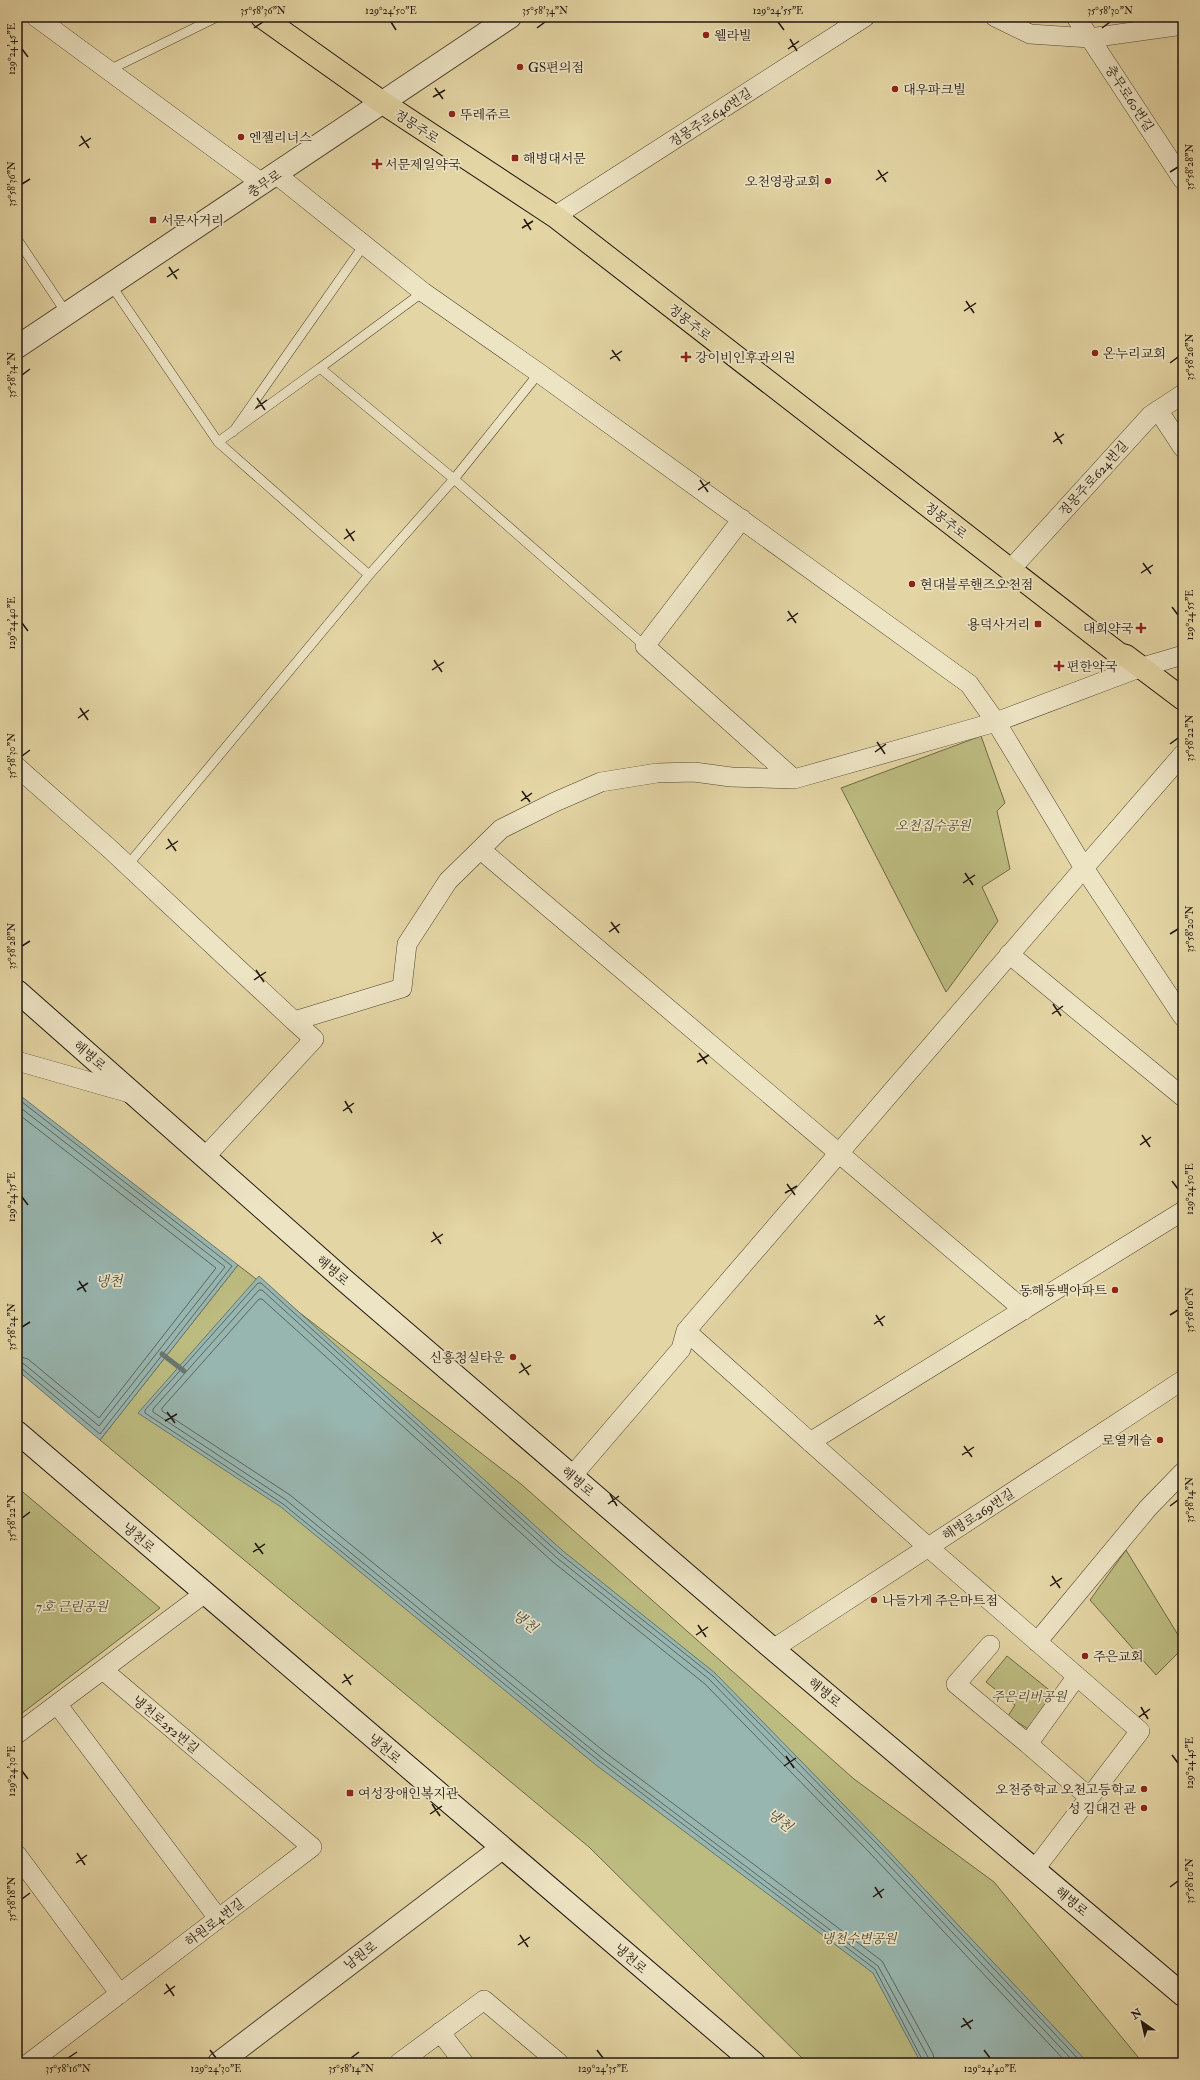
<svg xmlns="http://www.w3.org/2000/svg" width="1200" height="2080" font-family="'IM FELL Double Pica','Noto Serif KR',serif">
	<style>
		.green { fill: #bcbb80; stroke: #6e6847 }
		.water { fill: #98b6b0; stroke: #68766f }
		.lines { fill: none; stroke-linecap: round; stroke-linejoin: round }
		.shore { stroke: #5c665f; stroke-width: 1 }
		.stream { stroke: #68766f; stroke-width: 5 }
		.service-casing { stroke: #514634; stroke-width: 10 }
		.minor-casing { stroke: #514634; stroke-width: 20 }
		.tertiary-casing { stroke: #514634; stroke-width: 24 }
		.secondary-casing { stroke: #20160e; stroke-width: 24 }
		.primary-casing { stroke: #20160e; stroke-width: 24 }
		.service { stroke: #ede4c4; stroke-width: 9 }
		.minor { stroke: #ede4c4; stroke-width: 19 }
		.tertiary { stroke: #ede4c4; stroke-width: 22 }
		.secondary { stroke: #ede4c4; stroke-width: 22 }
		.primary { stroke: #e4d5a4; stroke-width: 22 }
		.ticks { fill: none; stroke: #20160e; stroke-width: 1.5 }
		.poi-dot { fill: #8f2418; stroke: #ede4c4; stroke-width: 1.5 }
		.labels { text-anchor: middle; stroke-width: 3.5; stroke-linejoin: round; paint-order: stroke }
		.poi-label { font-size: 13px; fill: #20160e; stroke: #ede4c4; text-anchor: start }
		.street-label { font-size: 13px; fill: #20160e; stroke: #ede4c4 }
		.park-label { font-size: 13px; font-style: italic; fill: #4f4830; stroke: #ede4c4 }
		.water-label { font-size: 14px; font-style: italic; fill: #4a4e47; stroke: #ede4c4 }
		.neatline { fill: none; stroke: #20160e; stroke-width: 1.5 }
		.ticks-label { font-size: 10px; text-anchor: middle; fill: #20160e }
	</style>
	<rect width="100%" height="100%" fill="#e4d5a4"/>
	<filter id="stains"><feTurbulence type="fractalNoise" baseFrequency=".005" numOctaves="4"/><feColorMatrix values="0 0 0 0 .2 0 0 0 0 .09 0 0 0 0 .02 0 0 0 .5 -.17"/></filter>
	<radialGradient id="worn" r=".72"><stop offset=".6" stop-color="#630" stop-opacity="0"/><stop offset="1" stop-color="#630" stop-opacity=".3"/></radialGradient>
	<path class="green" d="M981 736 1005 803 997 811 1010 869 982 887 998 921 946 992 841 788Z
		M238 1265 521 1484 854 1779 994 1882 1143 2063H807L589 1847 100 1440Z
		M17 1487 160 1608 17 1717Z
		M1126 1550 1183 1643V1648L1156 1675 1090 1600Z
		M1007 1656 1053 1693 1028 1729 1008 1716 1015 1705 986 1682Z"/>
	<path class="water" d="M17 1093 238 1265 100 1440 17 1370Z
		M259 1276 563 1551 715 1673 881 1843 1088 2063H921L873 1973 596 1765 281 1507 138 1413Z"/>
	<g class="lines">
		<path class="shore" d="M17 1098 232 1266 100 1434 21 1368 17 1367
			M17 1105 225 1267 99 1426 24 1364 17 1362
			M17 1113 216 1268 99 1418 28 1359 17 1356
			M924 2063 875 1969 599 1761 283 1504 145 1413V1410L258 1283H261L560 1554 713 1676 878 1845 1082 2063
			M929 2063 928 2057 878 1966 602 1758 286 1500 153 1412V1409L259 1290H262L557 1558 709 1679 874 1849 1075 2063
			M935 2063 933 2054 882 1961 606 1753 290 1495 162 1411V1408L259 1299H262L553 1562 705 1684 870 1853 1067 2063"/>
		<path class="stream" d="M162 1354 184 1371"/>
		<g class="service-casing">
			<path id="service" d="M109 70 217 17
				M17 239 67 314
				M111 285 218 442 369 575
				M423 292 320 368 454 479 645 646
				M233 432 364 245
				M218 442 320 368
				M127 866 369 575 454 479 539 373"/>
		</g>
		<g class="minor-casing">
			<path id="minor" d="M36 17 263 184
				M995 17 1030 34 1090 38 1183 25
				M1076 17 1183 180
				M555 216 865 17
				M1158 410 1183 448
				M742 519 645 646 794 779
				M1010 570 1151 415 1183 394
				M1183 754 1084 868 1183 1017
				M17 767 110 849 294 1021 402 988 407 944 448 881 501 829 555 802 601 782 657 773 694 772 731 777 794 779 996 722 969 684 539 373 423 292 277 175
				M481 850 1024 1310
				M1009 954 1183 1097
				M17 1061 133 1094
				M205 1157 314 1039 294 1021
				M810 1442 1183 1211
				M572 1476 681 1349 686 1331
				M1037 1642 1148 1508 1183 1472
				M990 1645 956 1684 1028 1744 1077 1676
				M773 1649 1183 1380
				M57 1704 218 1918
				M17 1734 205 1593
				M1028 1744 1089 1797
				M17 1855 120 1994
				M1035 1869 1140 1731 928 1547 686 1331 1084 868 996 722 1139 668 1183 655
				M440 2032 464 2063
				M29 2063 312 1847 103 1670
				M399 2063 484 2000 559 2063"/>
		</g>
		<g class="tertiary-casing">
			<path id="tertiary" d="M17 347 510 17
				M219 2063 502 1848"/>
		</g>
		<g class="secondary-casing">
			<path id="secondary" d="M17 991 344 1280 773 1649 1183 1995
				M17 1432 754 2063"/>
		</g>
		<g class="primary-casing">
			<path id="primary" d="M262 17 383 103 556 217 1119 654 1126 656 1183 699"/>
		</g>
		<use href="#service" class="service"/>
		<use href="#minor" class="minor"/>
		<use href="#tertiary" class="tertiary"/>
		<use href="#secondary" class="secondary"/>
		<use href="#primary" class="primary"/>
	</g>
	<path class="ticks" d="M391 22 396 30M778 22 784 30M254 28 263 22M537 28 545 22M1102 28 1110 22M790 39 797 51M22 49 28 57M788 49 799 41M435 88 443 99M433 97 445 90M81 136 89 148M79 146 91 138M878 170 886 182M1170 172 1178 167M876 180 888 172M22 184 30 179M524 219 531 230M522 228 533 221M169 267 177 279M167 277 179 269M966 301 974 313M964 311 976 303M612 350 620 361M610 359 622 351M1170 363 1178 357M22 375 30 369M257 398 265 410M256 408 267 400M1055 432 1062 444M1053 442 1064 434M700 480 708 492M698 490 710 482M346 529 354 541M344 539 355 531M1143 563 1151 574M1141 573 1153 565M1172 607 1178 615M788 611 796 623M787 621 798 613M22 623 28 631M434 660 442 672M432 670 444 662M80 708 88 720M78 718 89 710M877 742 885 754M1170 744 1178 738M875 752 886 744M22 756 30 750M522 791 530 802M521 801 532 793M168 839 176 851M166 849 178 841M965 873 973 885M963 883 975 875M611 922 619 933M609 932 620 924M1170 934 1178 929M22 946 30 941M256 970 264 982M254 980 266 972M1053 1004 1061 1016M1052 1014 1063 1006M699 1053 707 1064M697 1062 709 1055M345 1101 352 1113M343 1111 354 1103M1142 1135 1150 1147M1140 1145 1151 1137M1172 1181 1178 1189M787 1184 795 1195M785 1193 797 1186M22 1197 28 1205M433 1232 441 1244M431 1242 443 1234M79 1281 86 1292M77 1290 88 1283M876 1315 883 1326M1170 1315 1178 1310M874 1324 885 1316M22 1327 30 1322M521 1363 529 1375M519 1373 531 1365M167 1412 175 1423M165 1421 177 1414M964 1446 972 1457M962 1455 974 1447M610 1494 617 1506M608 1504 619 1496M1170 1506 1178 1500M22 1518 30 1512M255 1543 263 1554M253 1552 265 1544M1052 1576 1060 1588M1050 1586 1062 1578M698 1625 706 1637M696 1635 708 1627M344 1674 351 1685M342 1683 353 1675M1141 1707 1148 1719M1139 1717 1150 1709M1172 1755 1178 1763M786 1756 794 1768M784 1766 796 1758M22 1771 28 1779M432 1804 440 1816M430 1814 442 1806M77 1853 85 1865M76 1863 87 1855M875 1887 882 1898M1170 1887 1178 1881M873 1897 884 1889M22 1899 30 1893M520 1935 528 1947M518 1945 530 1937M166 1984 174 1996M164 1994 175 1986M963 2018 971 2029M961 2027 973 2020M210 2050 216 2058M597 2050 603 2058M984 2050 990 2058M68 2058 77 2052M351 2058 359 2052"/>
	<g class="poi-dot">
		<circle cx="706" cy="35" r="4"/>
		<circle cx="520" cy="67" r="4"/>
		<circle cx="895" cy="89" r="4"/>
		<circle cx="452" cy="114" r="4"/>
		<circle cx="241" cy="137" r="4"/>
		<rect x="511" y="154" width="8" height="8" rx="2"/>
		<path d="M375 158h4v4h4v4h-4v4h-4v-4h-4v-4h4z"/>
		<circle cx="828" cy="181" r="4"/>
		<rect x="149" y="216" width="8" height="8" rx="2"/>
		<circle cx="1095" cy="353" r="4"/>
		<path d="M684 351h4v4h4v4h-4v4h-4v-4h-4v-4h4z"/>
		<circle cx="912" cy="584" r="4"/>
		<rect x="1034" y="620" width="8" height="8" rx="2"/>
		<path d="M1139 622h4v4h4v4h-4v4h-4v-4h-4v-4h4z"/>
		<path d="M1057 660h4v4h4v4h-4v4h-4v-4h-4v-4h4z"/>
		<circle cx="1115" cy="1290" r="4"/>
		<circle cx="513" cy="1357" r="4"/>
		<circle cx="1160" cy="1440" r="4"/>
		<circle cx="874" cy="1600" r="4"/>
		<circle cx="1085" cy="1656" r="4"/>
		<circle cx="1144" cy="1789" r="4"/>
		<rect x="346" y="1789" width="8" height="8" rx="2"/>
		<circle cx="1144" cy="1808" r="4"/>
	</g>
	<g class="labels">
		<g class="poi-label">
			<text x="714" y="40">웰라빌</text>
			<text x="528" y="72">GS편의점</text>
			<text x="903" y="94">대우파크빌</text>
			<text x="460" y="119">뚜레쥬르</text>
			<text x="249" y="142">엔젤리너스</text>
			<text x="523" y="163">해병대서문</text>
			<text x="385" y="169">서문제일약국</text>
			<text x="820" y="186" text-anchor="end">오천영광교회</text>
			<text x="161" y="225">서문사거리</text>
			<text x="1103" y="358">온누리교회</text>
			<text x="695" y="362">강이비인후과의원</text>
			<text x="920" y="589">현대블루핸즈오천점</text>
			<text x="1030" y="629" text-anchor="end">용덕사거리</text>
			<text x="1133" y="633" text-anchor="end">대희약국</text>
			<text x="1067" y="671">편한약국</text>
			<text x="1107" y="1295" text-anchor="end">동해동백아파트</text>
			<text x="505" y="1362" text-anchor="end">신흥청실타운</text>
			<text x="1152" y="1445" text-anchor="end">로열캐슬</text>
			<text x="882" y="1605">나들가게 주은마트점</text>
			<text x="1093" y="1661">주은교회</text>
			<text x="1136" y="1794" text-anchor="end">오천중학교 오천고등학교</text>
			<text x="358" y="1798">여성장애인복지관</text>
			<text x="1136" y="1813" text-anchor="end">성 김대건 관</text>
		</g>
		<g class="street-label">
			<text transform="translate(1130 98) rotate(57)" y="5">충무로60번길</text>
			<text transform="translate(710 117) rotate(-33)" y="5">정몽주로646번길</text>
			<text transform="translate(417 126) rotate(33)" y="5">정몽주로</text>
			<text transform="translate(264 183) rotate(-34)" y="5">충무로</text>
			<text transform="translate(690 322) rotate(38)" y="5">정몽주로</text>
			<text transform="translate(1093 478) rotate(-48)" y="5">정몽주로624번길</text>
			<text transform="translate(946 520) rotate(38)" y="5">정몽주로</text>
			<text transform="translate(90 1055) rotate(41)" y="5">해병로</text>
			<text transform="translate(333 1270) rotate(41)" y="5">해병로</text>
			<text transform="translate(578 1481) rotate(41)" y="5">해병로</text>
			<text transform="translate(978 1514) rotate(-33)" y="5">해병로269번길</text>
			<text transform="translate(139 1537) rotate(41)" y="5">냉천로</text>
			<text transform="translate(825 1692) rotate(40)" y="5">해병로</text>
			<text transform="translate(166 1724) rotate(40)" y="5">냉천로252번길</text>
			<text transform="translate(385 1748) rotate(41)" y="5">냉천로</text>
			<text transform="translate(1072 1901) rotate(40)" y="5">해병로</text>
			<text transform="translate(214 1922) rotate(-37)" y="5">하원로4번길</text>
			<text transform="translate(360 1955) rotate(-37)" y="5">남원로</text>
			<text transform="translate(631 1958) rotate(41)" y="5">냉천로</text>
		</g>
		<g class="park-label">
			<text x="933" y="830">오천집수공원</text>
			<text x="72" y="1611">7호 근린공원</text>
			<text x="1029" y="1701">주은리버공원</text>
			<text x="859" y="1943">냉천수변공원</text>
		</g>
		<g class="water-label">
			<text x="109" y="1286">냉천</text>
			<text transform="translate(525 1621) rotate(38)" y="5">냉천</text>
			<text transform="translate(780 1820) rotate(38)" y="5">냉천</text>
		</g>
	</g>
	<rect width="1200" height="2080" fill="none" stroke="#e4d5a4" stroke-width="44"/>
	<g transform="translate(1142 2022) rotate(326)" stroke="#ede4c4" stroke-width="3" paint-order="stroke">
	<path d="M0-3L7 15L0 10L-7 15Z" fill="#20160e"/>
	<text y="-6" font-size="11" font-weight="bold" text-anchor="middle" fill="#20160e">N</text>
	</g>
	<rect x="22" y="22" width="1156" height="2036" class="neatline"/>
	<g class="ticks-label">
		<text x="263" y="14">35°58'36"N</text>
		<text x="391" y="14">129°24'50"E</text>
		<text x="545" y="14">35°58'34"N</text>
		<text x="778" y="14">129°24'55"E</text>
		<text x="1110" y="14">35°58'30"N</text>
		<text transform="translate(11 49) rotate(-90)" y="4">129°24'45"E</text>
		<text transform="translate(1189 167) rotate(-90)" y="4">35°58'28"N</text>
		<text transform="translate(11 184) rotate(-90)" y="4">35°58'36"N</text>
		<text transform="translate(1189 357) rotate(-90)" y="4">35°58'26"N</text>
		<text transform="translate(11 375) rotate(-90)" y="4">35°58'34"N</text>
		<text transform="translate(1189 615) rotate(-90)" y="4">129°24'55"E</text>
		<text transform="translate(11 623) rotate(-90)" y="4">129°24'40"E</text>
		<text transform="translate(1189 738) rotate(-90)" y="4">35°58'22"N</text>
		<text transform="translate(11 756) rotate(-90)" y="4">35°58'30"N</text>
		<text transform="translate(1189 929) rotate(-90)" y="4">35°58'20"N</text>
		<text transform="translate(11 946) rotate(-90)" y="4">35°58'28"N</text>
		<text transform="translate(1189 1189) rotate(-90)" y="4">129°24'50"E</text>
		<text transform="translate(11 1197) rotate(-90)" y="4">129°24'35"E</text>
		<text transform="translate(1189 1310) rotate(-90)" y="4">35°58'16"N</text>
		<text transform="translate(11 1327) rotate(-90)" y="4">35°58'24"N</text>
		<text transform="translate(1189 1500) rotate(-90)" y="4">35°58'14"N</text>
		<text transform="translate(11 1518) rotate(-90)" y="4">35°58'22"N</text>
		<text transform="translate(1189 1763) rotate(-90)" y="4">129°24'45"E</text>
		<text transform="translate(11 1771) rotate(-90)" y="4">129°24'30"E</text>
		<text transform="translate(1189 1881) rotate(-90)" y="4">35°58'10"N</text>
		<text transform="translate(11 1899) rotate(-90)" y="4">35°58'18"N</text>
		<text x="68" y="2072">35°58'16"N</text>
		<text x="216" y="2072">129°24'30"E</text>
		<text x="351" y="2072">35°58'14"N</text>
		<text x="603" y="2072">129°24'35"E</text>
		<text x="990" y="2072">129°24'40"E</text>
	</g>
	<rect width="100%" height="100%" filter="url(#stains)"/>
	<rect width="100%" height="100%" fill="url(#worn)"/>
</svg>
